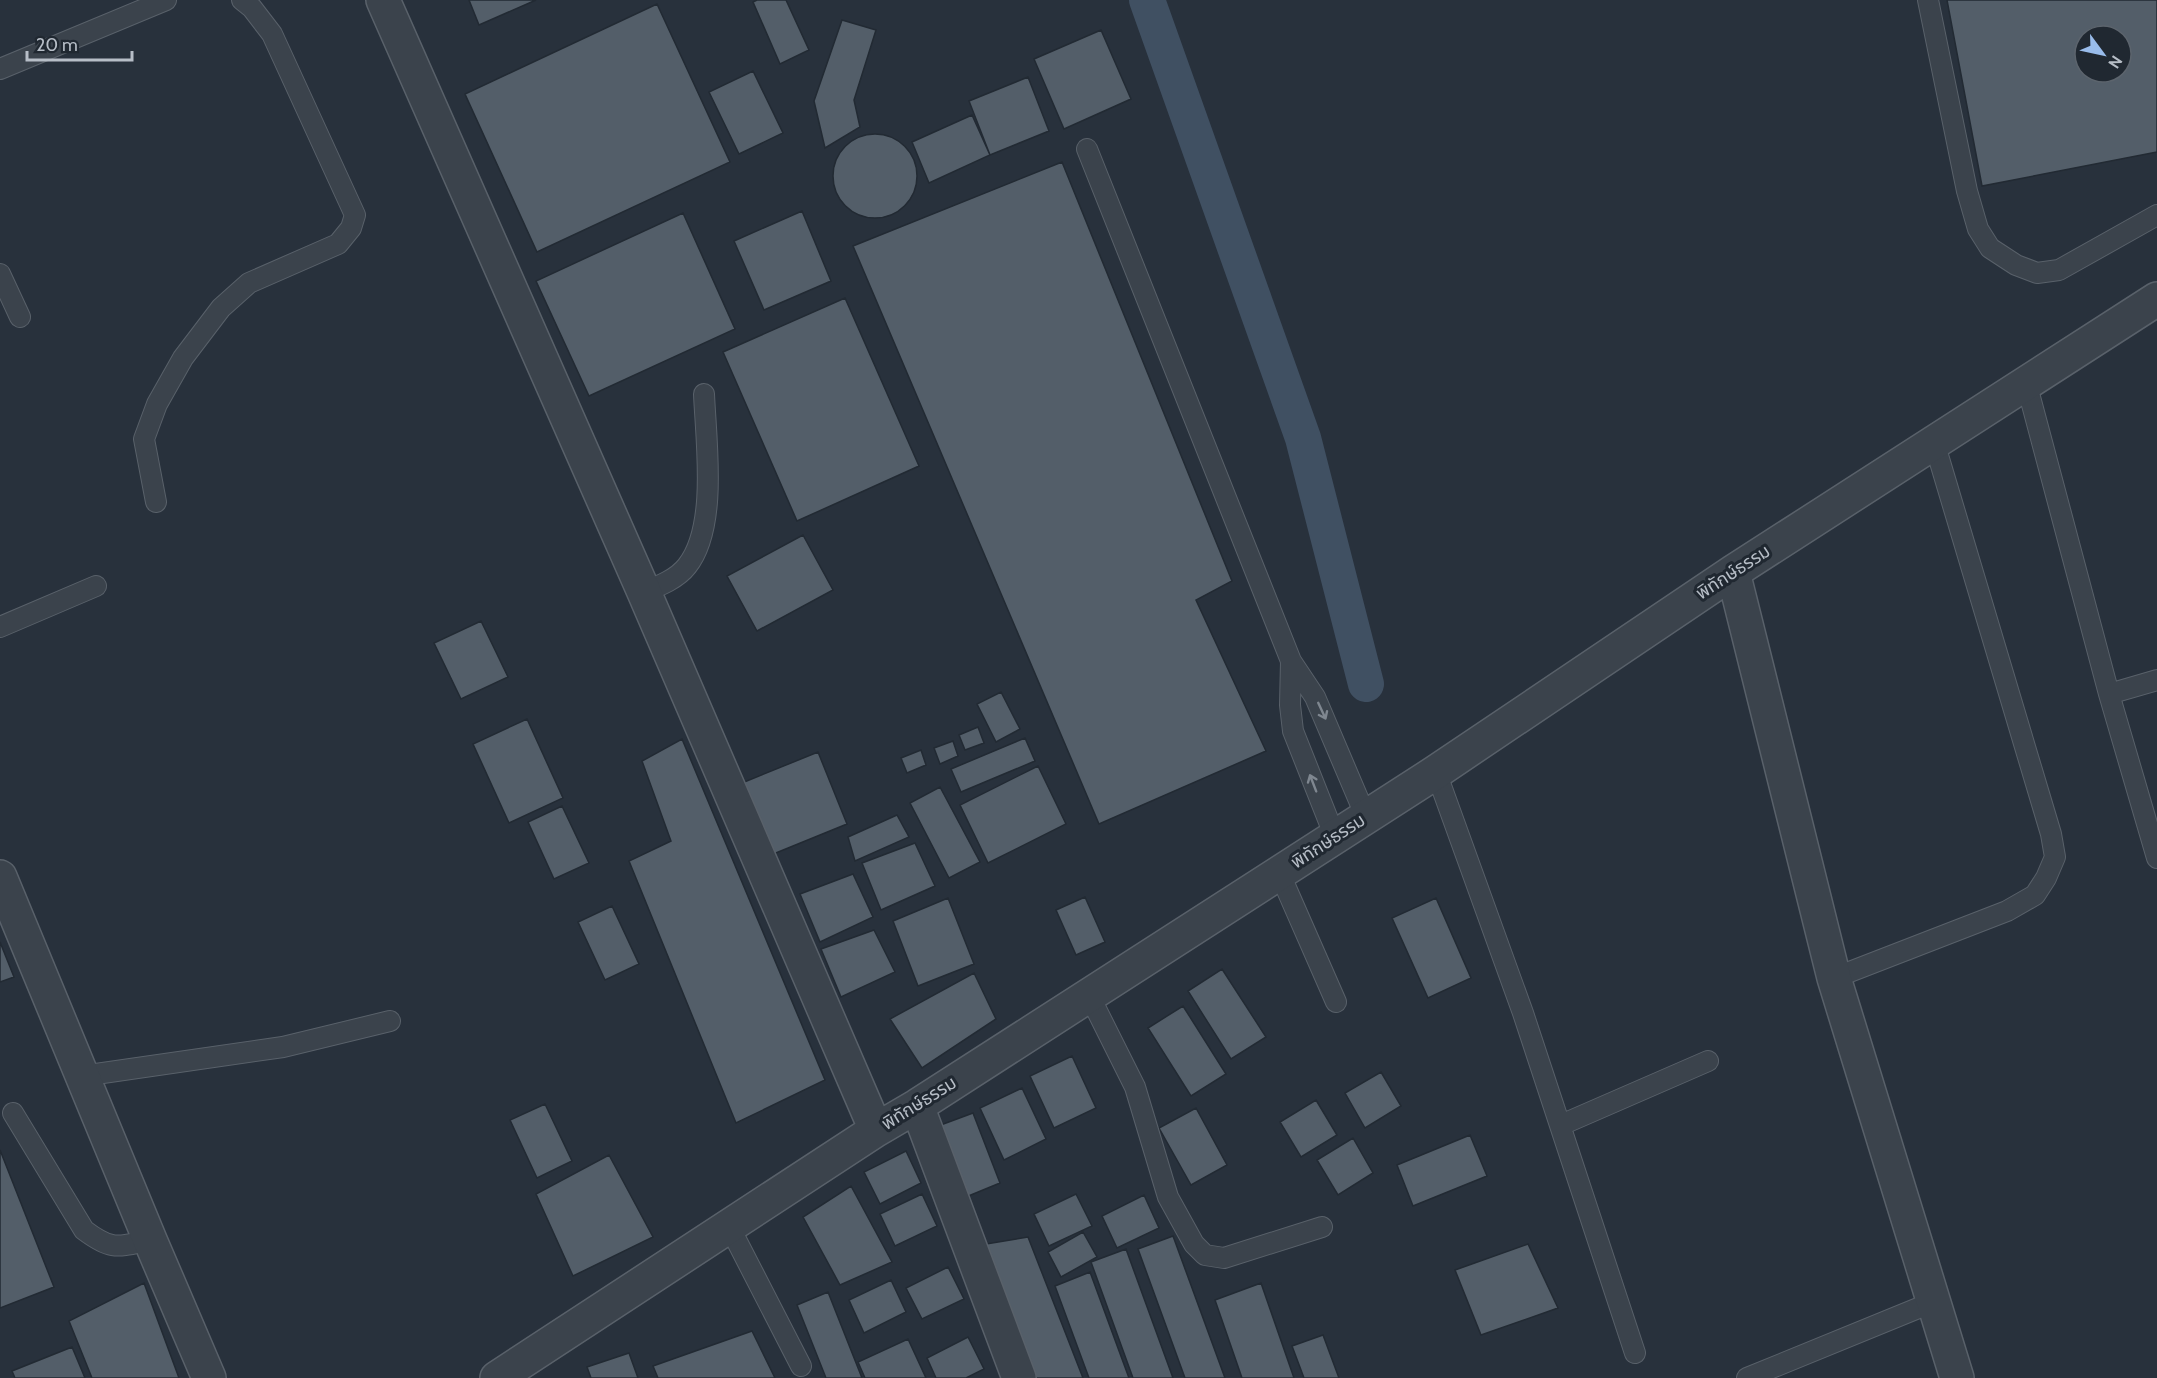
<svg xmlns="http://www.w3.org/2000/svg" width="2157" height="1378" font-family="Cabin,'Noto Sans Thai',sans-serif">
	<style>
		.lines { fill: none; stroke-linecap: round; stroke-linejoin: round }
		.canal { stroke: #405062; stroke-width: 36 }
		.building { fill: #535e69; stroke: #222a33; stroke-width: 1.5; fill-rule: evenodd }
		.service-casing { stroke: #59616a; stroke-width: 22 }
		.minor-casing { stroke: #59616a; stroke-width: 36 }
		.service { stroke: #3b434c; stroke-width: 20 }
		.minor { stroke: #3b434c; stroke-width: 33 }
		.oneway { stroke: #7f8790 }
		.labels { text-anchor: middle; stroke-width: 6; stroke-linejoin: round; paint-order: stroke }
		.street-label { font-size: 18px; fill: #b7bec7; stroke: #202831 }
	</style>
	<rect width="100%" height="100%" fill="#28313c"/>
	<g class="lines">
		<path class="canal" d="M1147 0 1303 438 1366 684"/>
	</g>
	<path class="building" d="M469 0H536L479 25Z
		M757 0H786L809 50 780 64 753 2Z
		M1947 0H2157V152L1982 186ZM2085 36H2121V72H2085Z
		M657 4 730 162 537 252 465 94Z
		M842 20 876 30 854 100 860 127 825 148 814 101Z
		M1101 30 1131 99 1064 129 1034 59Z
		M753 71 783 133 739 154 709 92Z
		M1028 77 1049 131 990 155 969 101Z
		M972 115 990 155 929 183 912 142Z
		M833 176a42 42 0 1 1 84 0a42 42 0 1 1-84 0Z
		M1062 162 1232 581 1196 600 1266 751 1099 824 853 246Z
		M802 211 831 281 764 310 734 241Z
		M683 213 735 329 589 396 536 281Z
		M845 298 919 466 797 521 723 352Z
		M803 535 833 590 757 631 727 576Z
		M481 621 508 677 461 699 434 643Z
		M1001 692 1020 729 996 742 977 704Z
		M527 719 563 798 509 823 473 744Z
		M978 727 984 743 965 750 959 735Z
		M1025 738 1035 761 961 792 951 769Z
		M682 739 825 1080 736 1123 629 861 671 841 642 761Z
		M953 741 958 756 940 764 934 748Z
		M921 750 926 765 907 773 901 758Z
		M818 752 847 824 766 857 737 785Z
		M1038 766 1066 824 988 863 960 805Z
		M940 787 980 862 949 878 910 803Z
		M562 806 589 863 554 879 528 822Z
		M897 815 909 837 855 861 848 837Z
		M915 843 935 886 881 910 862 863Z
		M853 874 873 917 820 942 800 894Z
		M1085 897 1105 942 1076 955 1056 910Z
		M948 898 974 964 918 986 893 921Z
		M1436 898 1471 978 1428 998 1392 918Z
		M612 906 639 964 605 980 578 922Z
		M874 930 895 972 841 997 821 949Z
		M0 942 14 977 0 982Z
		M1222 969 1266 1037 1231 1059 1188 991Z
		M974 973 996 1019 922 1068 890 1019Z
		M1183 1006 1226 1074 1191 1096 1148 1028Z
		M1072 1056 1096 1108 1054 1128 1030 1076Z
		M1381 1072 1401 1106 1365 1128 1345 1093Z
		M1022 1088 1046 1139 1004 1160 980 1108Z
		M1316 1100 1337 1135 1301 1157 1280 1122Z
		M545 1104 572 1161 537 1178 510 1120Z
		M1196 1108 1227 1165 1191 1185 1159 1128Z
		M973 1113 1000 1183 966 1197 938 1126Z
		M1470 1135 1487 1176 1413 1206 1397 1165Z
		M1353 1138 1373 1173 1338 1195 1317 1160Z
		M0 1150 54 1287 0 1308Z
		M906 1151 921 1183 880 1204 864 1172Z
		M609 1155 653 1237 573 1276 536 1194Z
		M851 1186 892 1262 840 1285 803 1217Z
		M922 1194 937 1226 895 1246 880 1214Z
		M1076 1194 1092 1226 1049 1246 1034 1214Z
		M1144 1195 1159 1228 1117 1248 1102 1216Z
		M1083 1232 1097 1257 1061 1277 1048 1252Z
		M1173 1236 1225 1378H1185L1138 1249Z
		M1028 1237 1083 1378H1036L986 1244Z
		M1528 1244 1558 1308 1481 1335 1455 1270Z
		M1126 1249 1173 1378H1133L1091 1262Z
		M948 1267 964 1299 922 1319 906 1288Z
		M1090 1272 1129 1378H1089L1055 1286Z
		M891 1280 906 1312 864 1333 849 1300Z
		M144 1283 179 1378H92L69 1321Z
		M1261 1283 1294 1378H1242L1215 1300Z
		M828 1292 862 1378H826L797 1305Z
		M752 1331 775 1378H658L653 1366Z
		M1323 1335 1339 1378H1304L1292 1346Z
		M968 1337 984 1369 966 1378H936L927 1358Z
		M908 1339 926 1378H865L858 1362Z
		M72 1347 85 1378H15L12 1371Z
		M629 1353 638 1378H591L587 1367Z"/>
	<g class="lines">
		<g class="service-casing">
			<path id="service" d="M1928 0 1967 191 1978 229 1990 248 2016 265 2037 273 2059 270 2157 215
				M0 69 166 0
				M1087 149 1291 661 1315 697 1366 817
				M0 274 20 317
				M2026 382 2109 694 2157 858
				M156 502 144 439 157 404 183 358 221 308 249 283 338 244 351 228 355 215 272 34 252 8 242 0
				M644 592C659 586 677 579 687 566 718 527 706 442 704 394
				M0 627 96 586
				M1291 661 1290 705 1293 731 1335 837
				M2109 694 2157 680
				M1436 772 1523 1013 1635 1353
				M1279 872 1336 1002
				M1834 978 2007 911 2035 895 2046 878 2055 857 2051 834 1934 442
				M1089 995 1135 1087 1168 1197 1194 1244 1205 1255 1224 1258 1322 1227
				M82 1076 283 1047 390 1021
				M13 1113 84 1230C112 1251 117 1247 150 1240
				M1561 1125 1708 1061
				M729 1226 801 1366
				M1747 1378 1933 1302"/>
		</g>
		<g class="minor-casing">
			<path id="minor" d="M383 0 644 592 876 1130
				M1733 572 1834 978 1957 1378
				M0 877 150 1240 209 1378
				M917 1106 1019 1378
				M497 1378 876 1130 917 1106 1436 772 1733 572 2157 299"/>
		</g>
		<use href="#service" class="service"/>
		<use href="#minor" class="minor"/>
	</g>
	<defs><path id="oneway-shaft" d="M-6 0H5M1.5-3L5.5 0L1.5 3" fill="none" stroke-width="1.6" stroke-linecap="round" stroke-linejoin="round" transform="scale(1.5)"/></defs>
	<g class="oneway">
		<use href="#oneway-shaft" transform="translate(1322 711) rotate(65)"/>
		<use href="#oneway-shaft" transform="translate(1313 783) rotate(-111)"/>
	</g>
	<g class="labels">
		<g class="street-label">
			<text transform="translate(1733 572) rotate(-33)" y="6">พิทักษ์ธรรม</text>
			<text transform="translate(1328 841) rotate(-33)" y="6">พิทักษ์ธรรม</text>
			<text transform="translate(919 1103) rotate(-32)" y="6">พิทักษ์ธรรม</text>
		</g>
	</g>
	<g transform="translate(2103 54) rotate(123)"><circle r="28" fill="#202831" stroke="#5c646d" stroke-width="1.5"/>
	<path d="M0-4.5L10 22L0 15L-10 22Z" fill="#99bceb"/>
	<text y="-9" font-size="16" font-weight="bold" text-anchor="middle" fill="#b7bec7">N</text>
	</g>
	<path d="M27 51v9h105v-9" fill="none" stroke="#b7bec7" stroke-width="3"/>
	<text x="36" y="51" font-size="18" fill="#b7bec7" stroke="#202831" stroke-width="4.5" paint-order="stroke">20 m</text>
</svg>
